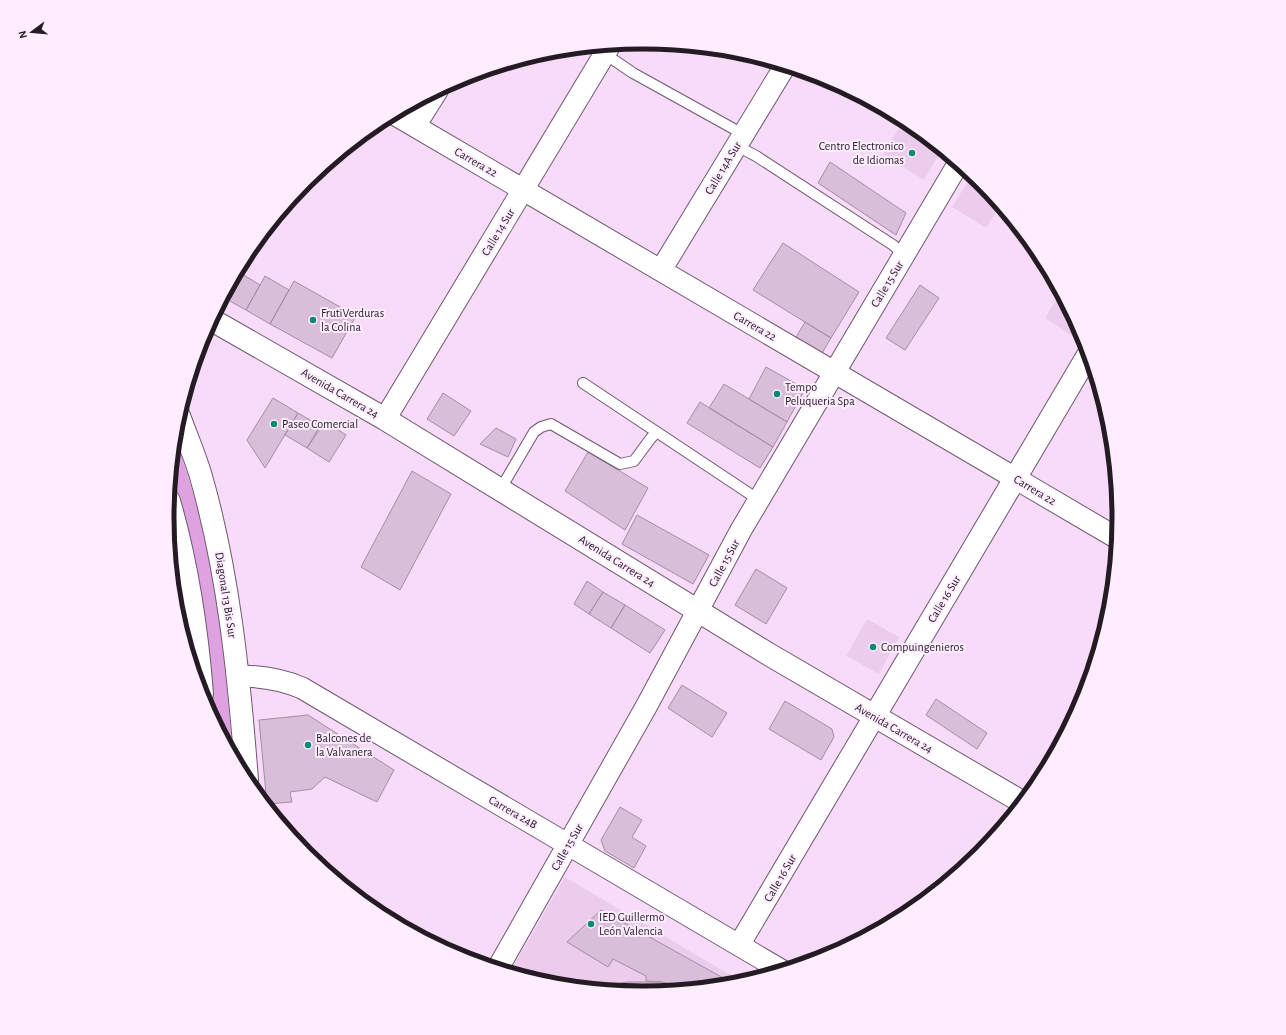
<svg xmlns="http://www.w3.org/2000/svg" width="1286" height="1035" font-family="'Alegreya Sans',sans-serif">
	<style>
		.built { fill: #eccced }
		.green { fill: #dea2e0 }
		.building { fill: #d9beda; stroke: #a68ca6 }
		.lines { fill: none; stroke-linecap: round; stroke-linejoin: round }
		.lane-casing { stroke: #6f5770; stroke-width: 12 }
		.street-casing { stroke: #6f5770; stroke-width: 23 }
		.secondary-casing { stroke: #6f5770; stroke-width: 24 }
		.lane { stroke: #fff; stroke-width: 10 }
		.street { stroke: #fff; stroke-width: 21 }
		.secondary { stroke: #fff; stroke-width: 22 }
		.poi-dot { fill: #098b70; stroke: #feedfe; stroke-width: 1.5 }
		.labels { text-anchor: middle; stroke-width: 4; stroke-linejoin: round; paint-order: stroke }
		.poi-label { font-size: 12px; fill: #241b25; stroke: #feedfe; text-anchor: start }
		.street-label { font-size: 12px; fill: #241b25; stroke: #feedfe }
		.rim { fill: none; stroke: #241b25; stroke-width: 5 }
	</style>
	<rect width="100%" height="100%" fill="#f7dbf8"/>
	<path class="built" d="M900 126 941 151 924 180 883 155Z
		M972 175 979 181 1000 206 986 228 952 207Z
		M1060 294 1081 332 1077 339 1045 318Z
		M867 619 899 637 879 674 846 656Z
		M565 877 742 982 643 993 550 984 510 972Z"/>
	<path class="green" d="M175 439C214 539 224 649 233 755L212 715 202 621 188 532 172 473Z"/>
	<path class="building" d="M830 162 906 213 896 235 818 183Z
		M783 243 859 292 831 338 753 290Z
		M242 274 260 285 246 310 228 300Z
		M265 276 289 290 270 324 246 310Z
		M234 278 239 281 228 300 224 297Z
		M294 281 356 316 332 358 270 324Z
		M920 285 939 298 905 350 886 338Z
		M805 322 831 338 821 355 795 339Z
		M766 367 805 389 787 422 749 399Z
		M724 384 787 422 773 447 709 408Z
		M443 393 471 411 454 436 427 419Z
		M273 398 298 413 265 468 247 440Z
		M700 402 773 447 760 468 687 423Z
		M298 413 320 426 307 448 285 435Z
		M325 421 346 435 329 462 307 448Z
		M496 428 516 439 508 457 480 444Z
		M588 452 648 488 625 530 565 491Z
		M412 471 451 494 400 590 361 567Z
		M637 515 709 555 693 584 622 544Z
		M756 569 787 588 766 624 735 605Z
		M587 581 603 592 589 614 574 604Z
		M603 592 625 605 611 628 589 614Z
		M625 605 665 630 650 653 611 628Z
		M682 685 727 713 712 737 668 708Z
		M936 699 987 733 977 749 926 715Z
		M785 701 832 729 834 737 821 760 769 729Z
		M308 715 394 770 377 802 325 777 312 789 290 792 292 802 267 804 259 720Z
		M620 807 642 820 632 837 646 846 634 868 605 851 601 840Z
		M601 910 734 984 690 988 660 982 646 981V976L613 959 608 967 567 942Z
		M627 982H660L690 988 643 993 597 988Z"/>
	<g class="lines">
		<g class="lane-casing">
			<path id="lane" d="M605 54 633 73 743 134
				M737 146 756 156 893 245 904 255
				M583 383 759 500
				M500 490 534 432 541 427 551 424 620 464 634 461 651 438 657 432"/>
		</g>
		<g class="street-casing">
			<path id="street" d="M394 114 1117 538
				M415 126 437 91
				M661 270 785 66
				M385 419 610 45
				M177 612 193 620
				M238 676C261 676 281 679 302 688L781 970
				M739 945 874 717
				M498 968 646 707 741 530 958 164"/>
		</g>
		<g class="secondary-casing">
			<path id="secondary" d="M212 320 385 419 770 655 1022 802
				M179 416C186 435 194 454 200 473 229 573 239 677 247 780
				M169 501C187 563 197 629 202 694
				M874 717 1088 355"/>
		</g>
		<use href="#lane" class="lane"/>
		<use href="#street" class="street"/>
		<use href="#secondary" class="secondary"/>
	</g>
	<g class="poi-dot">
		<circle cx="912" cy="153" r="4"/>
		<circle cx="313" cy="320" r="4"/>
		<circle cx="777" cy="394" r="4"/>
		<circle cx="274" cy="424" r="4"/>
		<circle cx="873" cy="647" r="4"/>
		<circle cx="308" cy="745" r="4"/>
		<circle cx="591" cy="924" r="4"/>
	</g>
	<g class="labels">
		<g class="poi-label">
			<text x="904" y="150" text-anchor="end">Centro Electronico<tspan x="904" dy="14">de Idiomas</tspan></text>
			<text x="321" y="317">FrutiVerduras<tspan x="321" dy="14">la Colina</tspan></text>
			<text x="785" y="391">Tempo<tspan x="785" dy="14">Peluqueria Spa</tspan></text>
			<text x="282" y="428">Paseo Comercial</text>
			<text x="881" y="651">Compuingenieros</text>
			<text x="316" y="742">Balcones de<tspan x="316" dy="14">la Valvanera</tspan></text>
			<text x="599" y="921">IED Guillermo<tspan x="599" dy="14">León Valencia</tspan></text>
		</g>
		<g class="street-label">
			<text transform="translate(476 162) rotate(30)" y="4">Carrera 22</text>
			<text transform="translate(723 168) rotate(-59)" y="4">Calle 14A Sur</text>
			<text transform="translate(498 232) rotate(-59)" y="4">Calle 14 Sur</text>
			<text transform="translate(887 284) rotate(-59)" y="4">Calle 15 Sur</text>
			<text transform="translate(755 326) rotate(30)" y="4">Carrera 22</text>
			<text transform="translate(340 393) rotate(30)" y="4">Avenida Carrera 24</text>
			<text transform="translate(1035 490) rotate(31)" y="4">Carrera 22</text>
			<text transform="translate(617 561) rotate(32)" y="4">Avenida Carrera 24</text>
			<text transform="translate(724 563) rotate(-62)" y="4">Calle 15 Sur</text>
			<text transform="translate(226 595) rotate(81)" y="4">Diagonal 13 Bis Sur</text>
			<text transform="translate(944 599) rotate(-59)" y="4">Calle 16 Sur</text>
			<text transform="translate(894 728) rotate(30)" y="4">Avenida Carrera 24</text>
			<text transform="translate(513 812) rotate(30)" y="4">Carrera 24B</text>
			<text transform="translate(567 847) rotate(-60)" y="4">Calle 15 Sur</text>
			<text transform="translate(780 878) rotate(-60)" y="4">Calle 16 Sur</text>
		</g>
	</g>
	<path d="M0 0H1286V1035H0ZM642 49H644A468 468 0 0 1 1112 517V518A468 468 0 0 1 644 986H642A468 468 0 0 1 174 518V517A468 468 0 0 1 642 49Z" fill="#feedfe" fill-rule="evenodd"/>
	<path class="rim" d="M642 49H644A468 468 0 0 1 1112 517V518A468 468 0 0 1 644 986H642A468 468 0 0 1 174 518V517A468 468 0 0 1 642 49Z"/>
	<g transform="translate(32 32) rotate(254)" stroke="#feedfe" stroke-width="3" paint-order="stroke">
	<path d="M0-3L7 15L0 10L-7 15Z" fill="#241b25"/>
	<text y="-6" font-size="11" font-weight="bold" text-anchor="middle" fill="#241b25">N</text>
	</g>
</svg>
